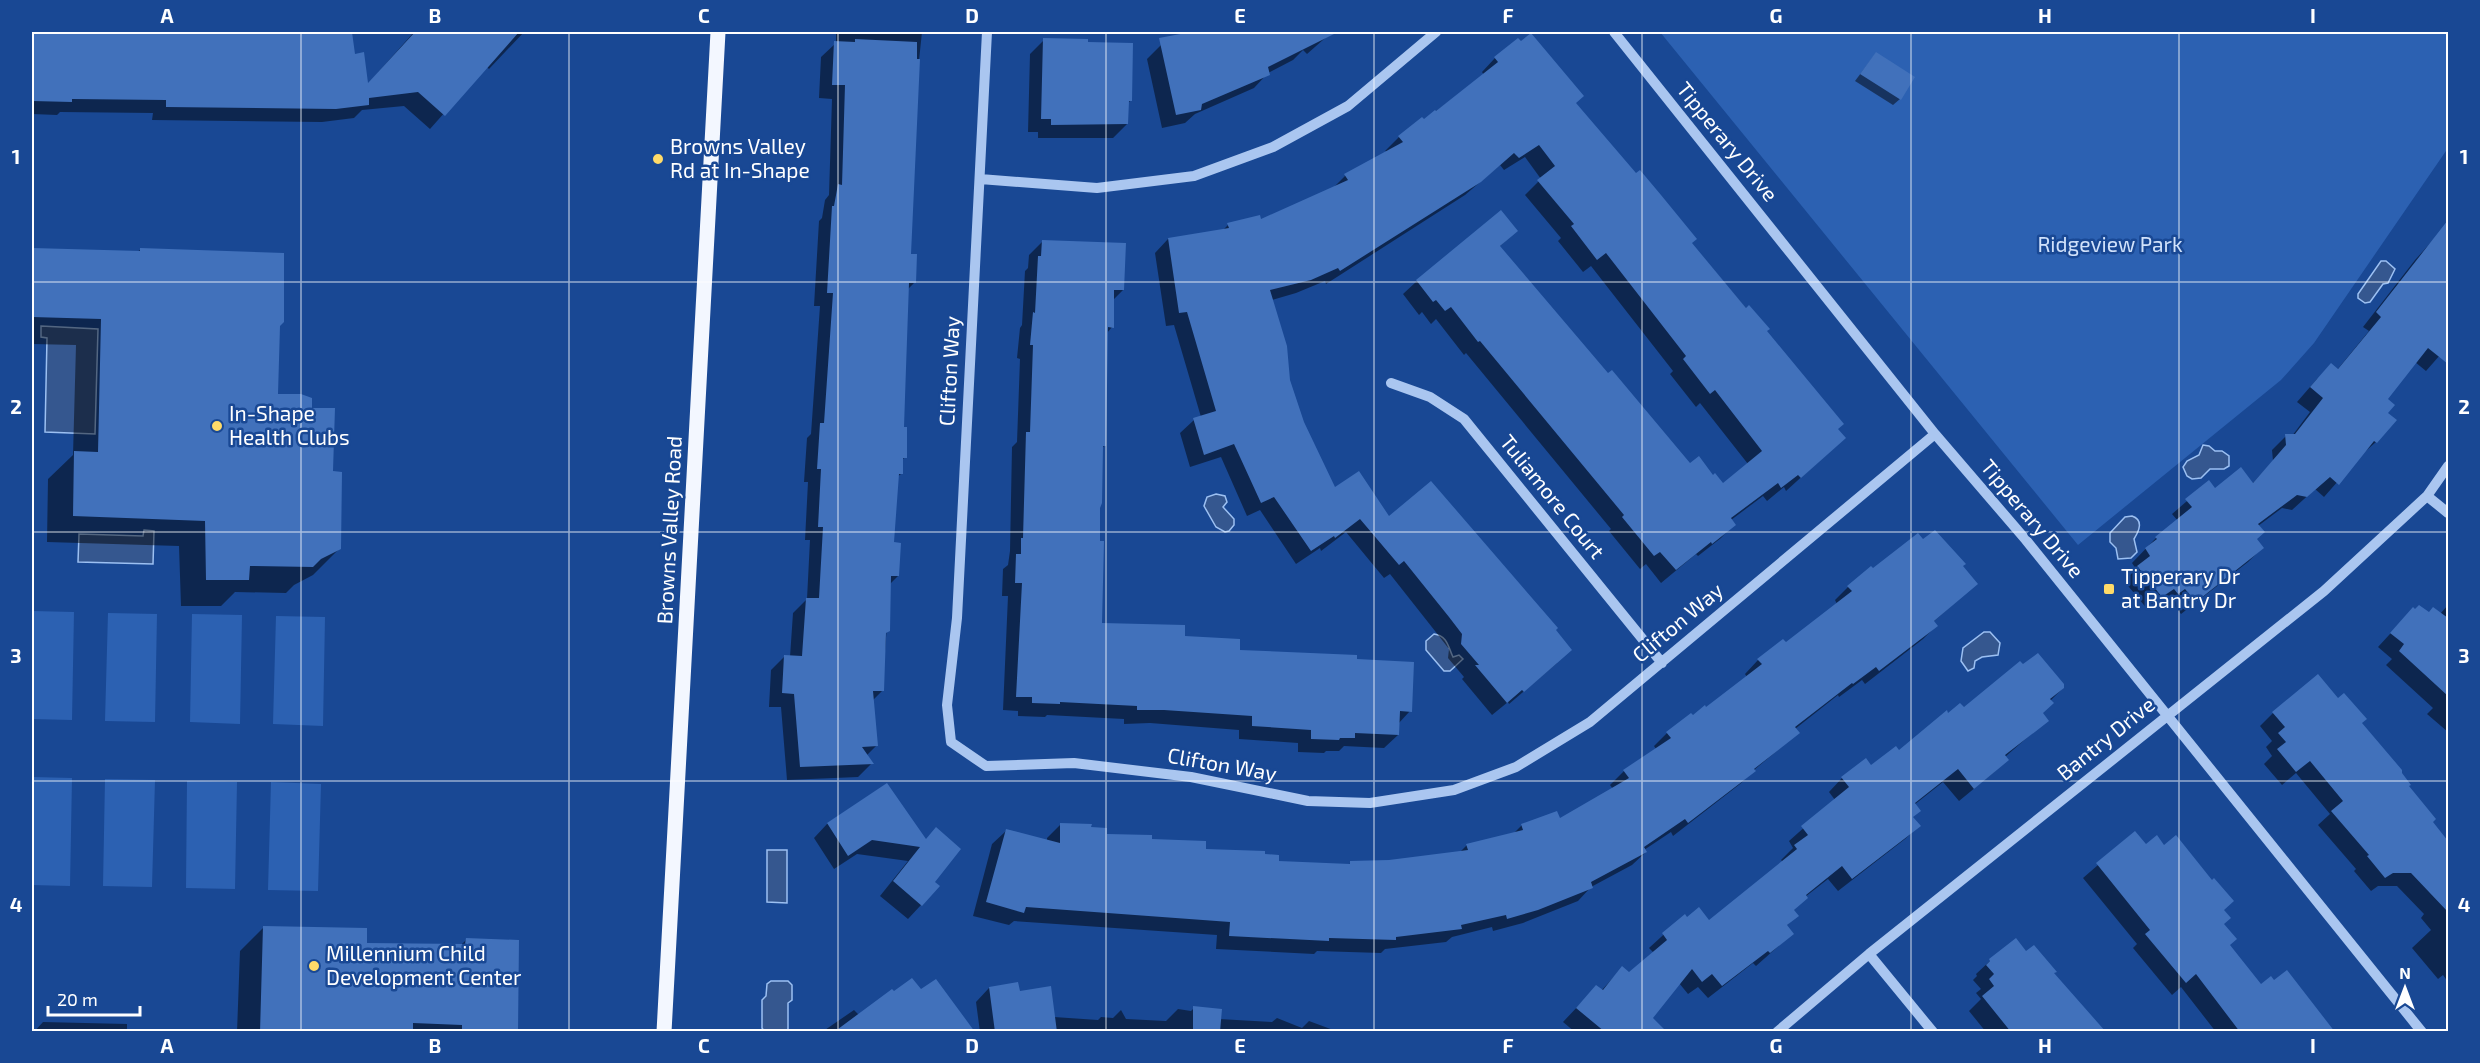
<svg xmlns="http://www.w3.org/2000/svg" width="2480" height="1063" font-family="'Exo 2',sans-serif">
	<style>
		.green { fill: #2c61b2 }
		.water { fill: #35578f; stroke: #9cc0f2; stroke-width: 1.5 }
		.shadow { fill: #0007 }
		.building { fill: #4171bb }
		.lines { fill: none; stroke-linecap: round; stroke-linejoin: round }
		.minor { stroke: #aac6f0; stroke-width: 10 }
		.major { stroke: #f3f7ff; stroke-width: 15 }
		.grid { fill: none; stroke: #fff; stroke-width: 1.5; stroke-opacity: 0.55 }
		.poi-dot { fill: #ffdb69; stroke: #194894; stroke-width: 2 }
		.labels { text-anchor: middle; stroke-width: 5; stroke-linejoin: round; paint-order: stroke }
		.street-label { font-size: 21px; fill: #fff; stroke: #194894 }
		.poi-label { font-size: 21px; fill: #fff; stroke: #194894; text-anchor: start }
		.park-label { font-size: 21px; fill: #d1e2fb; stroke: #194894 }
		.neatline { fill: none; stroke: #fff; stroke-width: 2 }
		.grid-label { font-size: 20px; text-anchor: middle; font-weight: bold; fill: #fff }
	</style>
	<rect width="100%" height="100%" fill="#194894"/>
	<path class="green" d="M1660 32H2448V148L2314 343 2281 380 2078 545Z
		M32 611 74 612 72 720 32 719Z
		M108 613 157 614 155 722 105 721Z
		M192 614 242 615 240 724 190 722Z
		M276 616 325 617 323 726 273 724Z
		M32 777 72 778 70 886 32 885Z
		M105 779 155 780 152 887 103 886Z
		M187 781 237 782 235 889 186 888Z
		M271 782 321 784 318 891 268 890Z"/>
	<path class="water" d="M2381 261H2386L2395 269 2388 283 2383 284 2370 302 2365 303 2358 298V294Z
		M41 326 98 329 95 434 45 432 47 338 41 337Z
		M2203 445 2209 446 2215 451H2222L2229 456V466L2224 469H2210L2201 478 2192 479 2187 476 2183 467 2187 461 2199 455Z
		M1216 494 1225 496 1227 502 1223 507 1234 519V525L1229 531 1225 532 1216 527 1204 506 1207 497Z
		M2132 516C2144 520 2139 531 2134 539L2137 552 2131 558 2118 559 2116 548 2110 542V533L2125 517Z
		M144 530 154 531 153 564 78 562 79 534 143 536Z
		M1984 632H1990L2000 643 1998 655 1982 657 1975 661 1974 668 1968 671 1961 661 1963 648Z
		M1434 634C1448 636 1448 647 1453 657L1459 655 1463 659 1450 671H1444L1426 650V641Z
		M767 850H787V903L767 902Z
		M771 981H788L792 985V1000L788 1003V1029L786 1031H764L762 1028V1000L766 996 767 984Z"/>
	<path class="shadow" d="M32 32H278L324 34 351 32 354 55 367 85 414 32H524L489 69 486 66 430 129 404 106 362 110 354 118 322 122 152 120 153 113 60 112 57 115 32 114Z
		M836 32H922L916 89 909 255 914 283 907 290 903 428 905 457 901 461V474L897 477 892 544 898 576 890 584 882 691 872 701 877 745 866 756 872 763 858 777 787 780 781 707H769L771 670 784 657H790L793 613 807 599 810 540H805L808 482H804L807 438 811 434 820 306H814L819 221 822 218 825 200 829 195 832 99 819 98 821 57 836 43Z
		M1269 32H1332L1307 54 1303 50 1293 60 1268 73 1254 88 1195 114 1185 123 1162 128 1147 59 1161 45 1268 48Z
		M1044 40 1086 43 1131 100 1128 103 1127 124 1113 138H1038V132H1028L1030 54Z
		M1876 53 1900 99 1893 105 1855 81Z
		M1495 58 1574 104 1765 331 1836 429 1830 451 1786 491 1784 487 1767 501 1763 496 1731 520 1734 524 1721 538 1698 556 1696 554 1661 583 1646 564 1640 569 1609 531 1611 529 1466 353 1464 355 1436 319 1431 324 1422 312 1419 315 1403 294 1417 281 1516 231 1499 247 1608 375 1690 465 1723 485 1748 464 1700 403 1696 407 1670 374 1673 371 1591 266 1583 272 1558 241 1561 238 1525 195 1541 179 1525 157 1504 170 1500 165 1465 195 1326 284 1325 281 1296 293 1272 300 1288 381 1303 422 1334 489 1389 518 1554 630 1557 663 1509 704 1508 702 1492 715 1462 679 1464 677 1448 658 1449 649 1435 631 1390 574 1384 578 1346 532 1321 551 1320 548 1296 564 1260 510 1247 516 1221 457 1190 467 1180 433 1194 420 1201 417 1174 325 1166 326 1155 253 1168 239 1222 231 1228 225 1260 221 1332 189 1345 176 1387 152 1385 151 1399 137 1422 119 1423 121 1484 75 1482 72Z
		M2443 229 2448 232V346L2426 371 2415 362 2386 399V413L2376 442 2361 455 2324 497 2315 489 2292 510 2282 508 2258 526 2255 540 2262 548 2248 562 2181 614 2171 601 2163 606 2160 602 2148 610 2124 581 2136 569 2132 563 2156 538 2178 521 2172 514 2209 482 2215 490 2252 484 2273 461 2272 450 2286 436H2292L2310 412 2297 402 2317 379 2337 370 2369 331 2363 327 2415 260Z
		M1043 241 1123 290 1113 300 1112 327 1107 333 1105 445 1102 448 1098 508 1100 624 1183 638 1238 651 1356 660 1410 711 1398 724V735L1384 748 1344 746 1339 751H1326L1324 753 1298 752V743L1239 739V730L1150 723 1124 724V719L1047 715 1045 717 1018 716V711L1003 710 1008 596H1002L1003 569 1008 565 1010 551 1012 447 1017 442 1020 359 1017 358 1020 328 1022 325 1025 271 1028 268 1029 255Z
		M32 250 137 252 140 250 279 325 277 396 311 409 332 473 340 548 313 575 294 585 286 593 235 592 221 606H181L179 546 47 542 48 479 73 455 76 345 32 344Z
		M1923 541 1961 566 1976 584 1933 622 1936 626 1923 639 1865 684 1862 680 1839 697 1838 695 1795 729 1798 733 1754 770 1740 784 1673 836 1671 832 1644 850 1646 852 1632 865 1591 887 1578 901 1523 923 1493 931 1492 927 1452 937 1446 942 1385 949 1381 953 1317 951 1314 954 1216 949 1217 935 1014 921 1009 925 973 916 992 844 1006 831 1047 841V838L1061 824 1090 829 1105 835 1204 850 1264 855 1277 862 1348 865 1351 863 1390 862 1459 853 1467 845 1512 835 1522 825 1559 820 1613 789 1610 785 1624 771 1656 749 1654 746 1667 733 1706 709 1747 677 1745 674 1758 660 1782 641 1785 645 1837 604 1835 600 1848 587Z
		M2448 605V732L2427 714 2433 708 2386 665 2392 659 2378 647 2400 623 2428 614H2440Z
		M2063 688 2050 701 2042 714 2047 720 2005 757 2007 760 1993 773 1959 801 1943 782 1914 805 1912 818 1919 826 1905 839 1838 891 1828 879 1805 897 1793 911 1797 915 1786 926 1792 934 1756 966 1753 963 1708 998 1698 987 1688 994 1679 983 1650 1018 1652 1032H1575L1563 1022 1596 987 1601 991 1622 968 1629 974 1654 953 1649 948 1684 916 1687 919 1709 922 1783 862 1781 860 1793 848 1789 841 1835 800 1829 792 1842 778 1871 767 1899 752 1948 715 1963 709Z
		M2273 713 2360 723 2431 822 2438 845 2448 856V982L2443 975 2438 979 2412 948 2431 930 2421 918 2424 914 2397 886H2378L2371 891 2354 871 2356 869 2318 825 2330 814 2296 773 2282 785 2264 764 2272 756 2266 747 2272 741 2260 726Z
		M887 785 925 840 933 883 921 905 908 919 880 896 908 861 857 854 834 869 814 838 827 824Z
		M2135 833 2146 846 2223 911 2222 924 2228 946 2261 986 2333 1032H2216L2181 987 2172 995 2133 948 2137 944 2083 878Z
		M264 927 365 945H461L466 940 516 1032H237L240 951Z
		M2026 953 2052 974 2097 1032H1986L1969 1011 1981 999 1976 993 1981 989 1973 980 1977 976 1976 974 1990 961Z
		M989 988 1018 992 1054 1017 1098 1020 1101 1017 1113 1018 1121 1010 1126 1019 1166 1021 1178 1009 1191 1011 1194 1008 1219 1019 1272 1022 1277 1018 1302 1028 1309 1021 1336 1031 980 1032 976 1002Z
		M854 1010 859 1015 961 1032H822Z
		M43 1022 127 1024V1032H34Z"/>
	<path class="building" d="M32 32H352L355 54 364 52 368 83 415 32H519L445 116 418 92 369 98V105L336 109 166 107V100L72 99V102L32 101Z
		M1191 32H1338L1268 67 1270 75 1202 104 1201 110 1176 115 1159 38Z
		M1531 33 1584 96 1576 103 1636 173 1640 170 1661 195 1697 239 1692 243 1746 308 1749 305 1770 329 1767 331 1844 424 1838 429 1846 438 1801 478 1798 475 1781 488 1778 483 1731 518 1736 525 1712 544 1711 542 1676 570 1660 552 1654 556 1622 517 1624 515 1480 341 1478 342 1451 307 1445 311 1436 300 1433 302 1416 280 1501 210 1518 231 1500 246 1608 373 1612 370 1690 463 1699 456 1713 475 1715 473 1723 483 1762 451 1715 390 1710 394 1683 359 1686 356 1606 253 1597 260 1571 226 1574 224 1537 180 1555 166 1539 145 1519 158 1514 153 1481 182 1340 271 1338 268 1311 280 1270 290 1287 346 1290 380 1304 422 1335 487 1359 471 1389 516 1431 481 1558 628 1556 630 1572 650 1524 692 1522 690 1507 703 1475 665H1479L1461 644 1462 634 1449 617 1404 561 1399 565 1360 519 1335 538 1334 536 1311 551 1274 497 1261 503 1234 444 1204 455 1193 418 1216 411 1187 312 1179 313 1168 238 1229 228 1227 223 1260 215 1261 219 1348 180 1344 174 1403 142 1398 136 1422 117 1424 119 1435 110 1436 111 1498 62 1494 57 1518 38 1521 41Z
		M1043 38 1088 39V42L1133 43 1132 101H1129L1128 124 1051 125V119H1041Z
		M855 39 917 42V59H920L911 254H917L916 283H909L906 368 904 427H907V458H903V474H899L894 542 901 543 899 576H891L890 631 886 633 884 691H873L878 746 862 747 874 764 800 767 794 694 782 693 784 655 802 656 806 598H819L823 527H818L821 469H817L820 423H824L833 293H827L832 206H834L838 184 842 185 845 85H832L834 41 855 42Z
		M1876 52 1915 77 1901 100 1860 74Z
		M2448 220V364L2428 348 2388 399 2395 405 2388 413 2397 420 2377 443 2374 441 2339 485 2330 477 2307 497 2297 495 2258 524 2265 532 2257 539 2264 548 2196 602 2185 589 2178 594 2174 589 2162 597 2137 566 2150 556 2145 548 2157 539 2155 537 2192 507 2185 499 2209 480 2215 488 2241 467 2253 483 2286 445 2285 434H2295L2323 398 2310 387 2331 363 2338 369 2381 317 2376 312Z
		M1042 240 1126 243 1124 290H1114V328L1108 327 1106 446H1103L1102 503 1100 508V541H1104L1102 623 1185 625V636L1240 639V650L1357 655V659L1414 662 1412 712 1400 711 1399 735 1355 733V738H1340L1339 740 1311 739V730L1252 726V716L1164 710H1137V706L1060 702V704L1032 703V697H1016L1022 583H1015L1016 554H1021V538H1023L1026 432H1030L1033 345H1030L1033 312 1035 313 1038 256H1041Z
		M32 248 140 251V248L284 253V322L280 326 278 394H301L312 398V408H335L333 471 342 472 341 549 321 559 313 567 250 566 249 580H206L205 521 73 516 74 451 98 452 101 319 32 317Z
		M1935 530 1966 564 1963 566 1978 584 1934 621 1938 626 1879 671 1876 667 1853 684 1852 683 1795 727 1800 733 1754 769 1756 771 1688 823 1685 819 1644 847 1647 852 1591 882 1593 888 1538 910 1507 919 1506 915 1461 925 1462 929 1396 937V940L1329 938V941L1229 936 1230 922 1026 907 1024 913 986 902 1006 829 1060 843V823L1092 824 1091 827 1107 828V834L1152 835V839L1206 841V849L1265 851V854L1279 855V861L1350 864V861L1389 860 1468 850 1466 844 1523 830 1521 824 1557 811 1560 818 1629 778 1623 770 1671 738 1666 732 1691 713 1693 715 1705 705 1706 707 1762 664 1757 659 1783 639 1786 642 1852 591 1847 586 1871 566 1873 568 1918 533 1923 539Z
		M2419 605 2429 612 2433 607 2448 618V696L2399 651 2404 644 2390 633 2413 607 2415 609Z
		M2038 653 2064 684V688L2050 699 2054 703 2043 713 2049 721 2005 755 2009 760 1974 789 1958 769 1915 803 1921 811 1913 817 1921 826 1852 879 1842 866 1806 895 1808 898 1794 910 1799 916 1787 925 1794 934 1770 953 1768 951 1722 986 1712 974 1702 982 1692 969 1653 1018 1667 1032H1605L1576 1008 1596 985 1603 990 1622 966 1629 972 1667 940 1662 933 1685 914 1687 917 1699 907 1709 920 1797 849 1794 845 1808 835 1801 826 1849 787 1841 777 1866 758 1871 765 1896 746 1899 750 1947 710 1948 713 1960 703 1964 707 2020 661 2023 664Z
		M2318 674 2338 698 2344 693 2367 719 2362 723 2402 770V773L2411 785 2409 786 2436 819 2433 822 2448 841V912L2411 873H2393L2385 878 2367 856 2369 855 2331 811 2343 801 2310 761 2296 772 2277 749 2286 742 2278 733 2285 727 2272 712Z
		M887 783 926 839 936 827 961 849 935 882 940 886 922 906 893 881 920 847 872 840 848 856 827 823Z
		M2135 831 2146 844 2157 835 2164 845 2176 835 2212 880 2214 878 2234 901 2224 910 2231 918 2224 924 2237 939 2230 945 2261 984 2271 976 2274 980 2287 970 2335 1032H2240L2196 974 2186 983 2145 934 2150 930 2096 863Z
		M263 926 367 928V943L465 944 466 938 519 940 518 1032H462V1025L413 1023V1032H260Z
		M2016 938 2026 951 2034 945 2057 972 2054 973 2106 1032H2011L1982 996 1994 986 1989 979 1994 974 1986 965 1990 961 1989 959Z
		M912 978 921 989 936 979 975 1032H834L892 989 894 991Z
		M1018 982 1020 991 1051 986 1057 1032H995L989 987Z
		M1193 1006 1222 1009 1220 1032H1193Z"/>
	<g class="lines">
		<path class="minor" d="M987 32 957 618 947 705 951 742 986 766 1074 763 1191 777 1308 801 1370 803 1454 790 1516 767 1590 722 1935 434
			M1614 32 1935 434 2026 540 2422 1032
			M980 179 1097 188 1194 176 1273 147 1348 106 1436 32
			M1391 383 1430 397 1464 419 1662 663
			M2427 496 2448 513
			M1869 954 1933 1032
			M1777 1032 1869 954 2324 591 2427 496 2448 466"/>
		<path class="major" d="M664 1032 718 32"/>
	</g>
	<path class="grid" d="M301 32V1032M569 32V1032M838 32V1032M1106 32V1032M1374 32V1032M1642 32V1032M1911 32V1032M2179 32V1032M32 282H2448M32 532H2448M32 781H2448"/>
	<g class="poi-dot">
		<circle cx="658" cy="159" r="6"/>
		<circle cx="217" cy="426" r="6"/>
		<rect x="2103" y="583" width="12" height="12" rx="3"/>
		<circle cx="314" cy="966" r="6"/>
	</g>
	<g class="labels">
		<g class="street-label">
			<text transform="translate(1727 142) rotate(51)" y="7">Tipperary Drive</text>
			<text transform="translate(950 371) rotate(-87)" y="7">Clifton Way</text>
			<text transform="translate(1552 497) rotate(51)" y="7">Tuliamore Court</text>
			<text transform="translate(2032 519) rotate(50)" y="7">Tipperary Drive</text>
			<text transform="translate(670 530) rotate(-87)" y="7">Browns Valley Road</text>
			<text transform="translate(1678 623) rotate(-40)" y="7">Clifton Way</text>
			<text transform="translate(2106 739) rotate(-39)" y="7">Bantry Drive</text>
			<text transform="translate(1222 765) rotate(10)" y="7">Clifton Way</text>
		</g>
		<g class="poi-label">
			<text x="670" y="154">Browns Valley<tspan x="670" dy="24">Rd at In-Shape</tspan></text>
			<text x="229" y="421">In-Shape<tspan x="229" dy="24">Health Clubs</tspan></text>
			<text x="2121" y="584">Tipperary Dr<tspan x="2121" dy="24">at Bantry Dr</tspan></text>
			<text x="326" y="961">Millennium Child<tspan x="326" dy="24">Development Center</tspan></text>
		</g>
		<g class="park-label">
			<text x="2110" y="252">Ridgeview Park</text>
		</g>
	</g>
	<rect width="2480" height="1063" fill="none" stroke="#194894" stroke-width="66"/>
	<g transform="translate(2405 988)" stroke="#194894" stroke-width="4.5" paint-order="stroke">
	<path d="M0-4.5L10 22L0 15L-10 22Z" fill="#ffffff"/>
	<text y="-9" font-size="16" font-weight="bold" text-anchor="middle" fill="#ffffff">N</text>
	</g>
	<path d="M48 1006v9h92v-9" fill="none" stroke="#ffffff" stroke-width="3"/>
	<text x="57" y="1006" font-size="18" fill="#ffffff" stroke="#194894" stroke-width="4.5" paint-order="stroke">20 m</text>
	<rect x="33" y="33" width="2414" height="997" class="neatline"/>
	<g class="grid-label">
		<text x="167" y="23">A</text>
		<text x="435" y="23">B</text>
		<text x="704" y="23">C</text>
		<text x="972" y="23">D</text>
		<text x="1240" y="23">E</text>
		<text x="1508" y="23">F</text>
		<text x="1776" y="23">G</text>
		<text x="2045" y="23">H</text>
		<text x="2313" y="23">I</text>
		<text x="16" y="164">1</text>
		<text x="2464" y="164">1</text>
		<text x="16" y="414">2</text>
		<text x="2464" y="414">2</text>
		<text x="16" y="663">3</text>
		<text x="2464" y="663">3</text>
		<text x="16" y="912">4</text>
		<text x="2464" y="912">4</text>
		<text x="167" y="1053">A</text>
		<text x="435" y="1053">B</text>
		<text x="704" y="1053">C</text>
		<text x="972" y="1053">D</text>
		<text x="1240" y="1053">E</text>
		<text x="1508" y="1053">F</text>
		<text x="1776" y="1053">G</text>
		<text x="2045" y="1053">H</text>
		<text x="2313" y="1053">I</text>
	</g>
</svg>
